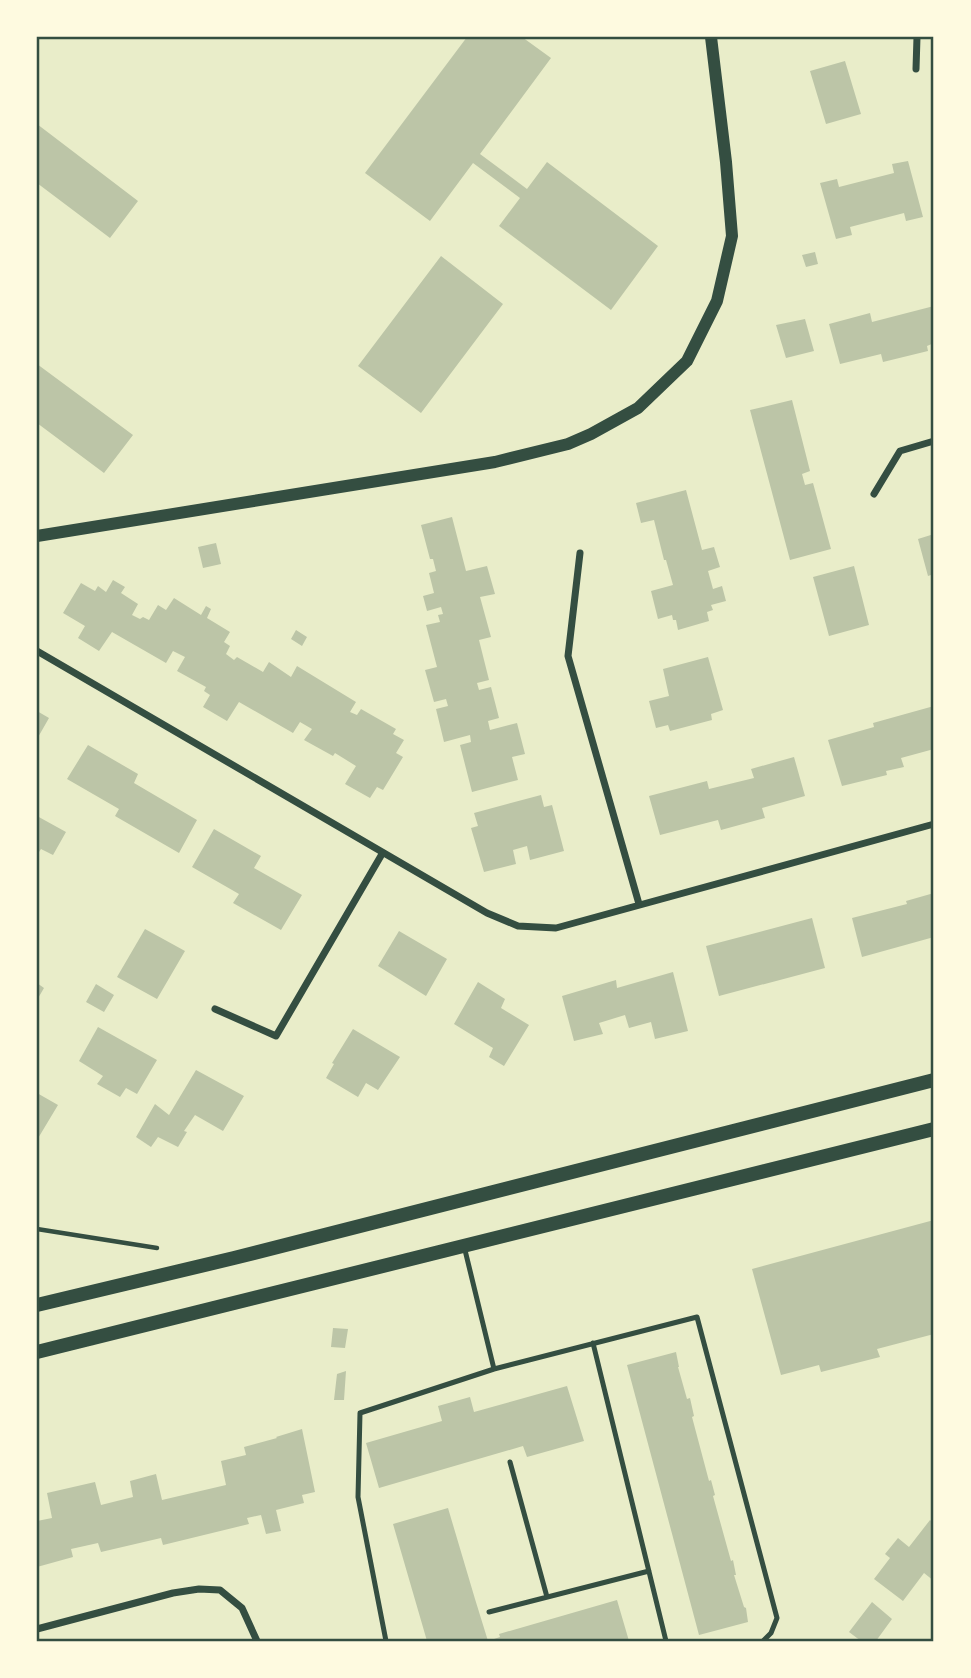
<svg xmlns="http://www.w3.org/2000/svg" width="971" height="1678" font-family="Montserrat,sans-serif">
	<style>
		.building { fill: #bcc5a7 }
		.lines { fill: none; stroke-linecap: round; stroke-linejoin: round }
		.path { stroke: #344e41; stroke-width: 4.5 }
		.service { stroke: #344e41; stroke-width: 5 }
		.minor { stroke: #344e41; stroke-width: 7 }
		.tertiary { stroke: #344e41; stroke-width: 12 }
		.secondary { stroke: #344e41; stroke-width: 14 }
		.neatline { fill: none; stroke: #344e41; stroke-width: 2.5 }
	</style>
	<rect width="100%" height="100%" fill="#e9edc9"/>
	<path class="building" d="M467 37H522L551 58 480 154 527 189 547 162 658 246 611 310 499 226 520 198 473 163 430 221 365 173Z
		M845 61 861 114 826 124 810 71Z
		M37 124 138 201 110 238 37 183Z
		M908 161 923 217 906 221 904 213 850 227 852 235 836 239 820 183 837 179 839 187 894 173 892 164Z
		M815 252 818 264 806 267 802 255Z
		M441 256 503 304 421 413 358 366Z
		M934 306V343L927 346 928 351 883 362 881 354 840 364 829 324 870 313 872 322Z
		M805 319 814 351 786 358 776 325Z
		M37 364 133 435 104 473 37 423Z
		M792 400 810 471 802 474 805 485 813 483 831 549 790 560 750 410Z
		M686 490 702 550 714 547 720 567 708 571 713 589 722 586 726 601 711 605 713 610 707 612 709 621 678 630 676 620H673L672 615 658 619 651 591 673 585 666 560H664L654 520 641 523 636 503Z
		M452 517 466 571 487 566 495 594 480 597 491 637 479 640 489 680 477 683 479 690 491 687 499 718 488 721 490 730 517 723 525 754 512 757 518 780 472 792 460 745 471 742 470 735 444 742 436 709 448 706 446 699 434 702 425 670 437 667 426 625 440 622 438 615 443 614 441 607 427 611 423 596 434 593 429 573 436 571 433 559H430L421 525Z
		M934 534V574L928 576 918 539Z
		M216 543 221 564 203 568 198 547Z
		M854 566 869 625 829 636 813 577Z
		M113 580 125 587 121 593 138 604 132 615 140 619 143 617 149 620 158 605 166 610 174 598 201 615 206 606 211 609 207 618 230 632 224 642 230 646 226 654 234 660 237 657 263 672 269 662 291 677 297 666 356 702 350 712 357 715 361 709 396 729 393 734 404 740 396 753 403 757 383 790 377 787 370 798 345 784 356 766 335 753 333 756 304 740 312 729 300 722 293 733 239 702 227 721 203 707 210 695 204 691 206 687 177 671 185 657 173 651 166 663 112 632 99 651 78 638 85 626 63 613 81 583 95 591 98 586 106 592Z
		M296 630 307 637 302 646 291 639Z
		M708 657 723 710 711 714 712 720 670 731 668 725 656 728 649 701 669 696 663 669Z
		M934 706V749L901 758 904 767 886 771 887 775 842 786 828 740 874 727 873 723Z
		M37 711 49 718 37 739Z
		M88 745 138 774 134 783 197 820 179 853 115 816 119 809 67 779Z
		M794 757 805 796 762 808 765 818 721 830 718 820 660 835 649 796 707 781 709 789 754 778 751 769Z
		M541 795 544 807 552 805 564 851 530 860 527 846 513 850 516 864 484 872 471 828 478 826 474 813Z
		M37 816 66 832 53 855 41 849 37 855Z
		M214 829 261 856 254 868 302 895 281 930 233 903 239 894 192 867Z
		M934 893V937L862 957 852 918 907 904 906 901Z
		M812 918 825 968 719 996 706 946Z
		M145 929 185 951 157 999 117 977Z
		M399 931 447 959 426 996 378 966Z
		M673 972 688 1031 655 1039 651 1022 629 1028 625 1015 599 1023 603 1034 574 1041 562 996 616 980 617 988Z
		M478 982 505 999 501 1008 529 1025 504 1066 489 1057 493 1048 454 1024Z
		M37 983 44 988 37 1000Z
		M96 984 114 995 104 1012 86 1002Z
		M98 1027 157 1060 137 1094 126 1088 120 1097 97 1084 103 1076 79 1061Z
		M353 1029 400 1057 378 1090 366 1083 358 1097 326 1078 334 1064 332 1063Z
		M196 1070 244 1096 223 1131 195 1115 184 1131 187 1132 178 1147 158 1137 151 1147 136 1137 155 1104 169 1115Z
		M37 1093 58 1105 37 1140Z
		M934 1220V1334L877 1349 880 1357 821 1372 819 1365 781 1375 752 1269Z
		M333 1328 348 1329 345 1348 331 1347Z
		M676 1352 679 1367H678L687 1399 690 1398 694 1416 692 1417 709 1481 711 1480 715 1495 713 1496 731 1561 733 1560 736 1575H734L744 1607 746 1608 748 1622 699 1635 627 1365Z
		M346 1371 344 1400H334L337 1374Z
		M567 1386 584 1441 527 1457 523 1446 379 1488 366 1443 442 1421 438 1406 470 1397 474 1412Z
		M302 1429 315 1492 302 1495 304 1503 276 1510 281 1531 266 1534 261 1515 247 1518 249 1524 163 1545 161 1538 101 1552 98 1543 71 1549 73 1557 37 1567V1521L52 1518 47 1493 95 1482 101 1505 133 1497 130 1481 156 1474 162 1500 226 1485 221 1461 246 1455 244 1447 277 1438 276 1437Z
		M448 1508 475 1599 488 1641H427L393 1524Z
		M930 1520 934 1523V1581L924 1573 903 1601 874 1579 890 1558 885 1554 898 1538 909 1547Z
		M617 1600 629 1641H488L500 1637 499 1634Z
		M872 1602 892 1619 876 1641H861L849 1632Z"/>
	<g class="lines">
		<path class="path" d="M37 1229 157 1248"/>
		<path class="service" d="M464 1246 494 1369 697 1317 777 1618 771 1633 763 1641
			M593 1343 666 1641
			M510 1462 547 1597
			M489 1612 649 1571
			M386 1641 358 1497 360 1413 494 1369"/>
		<path class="minor" d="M916 69 917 37
			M874 494 900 451 934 441
			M580 553 568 656 639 904
			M37 651 487 913 518 926 556 928 934 824
			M215 1009 276 1036 382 854
			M37 1629 173 1593 199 1589 220 1590 242 1608 257 1641"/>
		<path class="tertiary" d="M37 536 495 462 568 444 591 434 638 408 687 361 717 301 732 236 726 162 711 37"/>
		<path class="secondary" d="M37 1305 234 1258 934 1080
			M37 1352 934 1129"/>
	</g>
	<rect width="971" height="1678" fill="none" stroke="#fefae0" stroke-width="77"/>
	<rect x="38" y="38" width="894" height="1602" class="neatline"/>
</svg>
